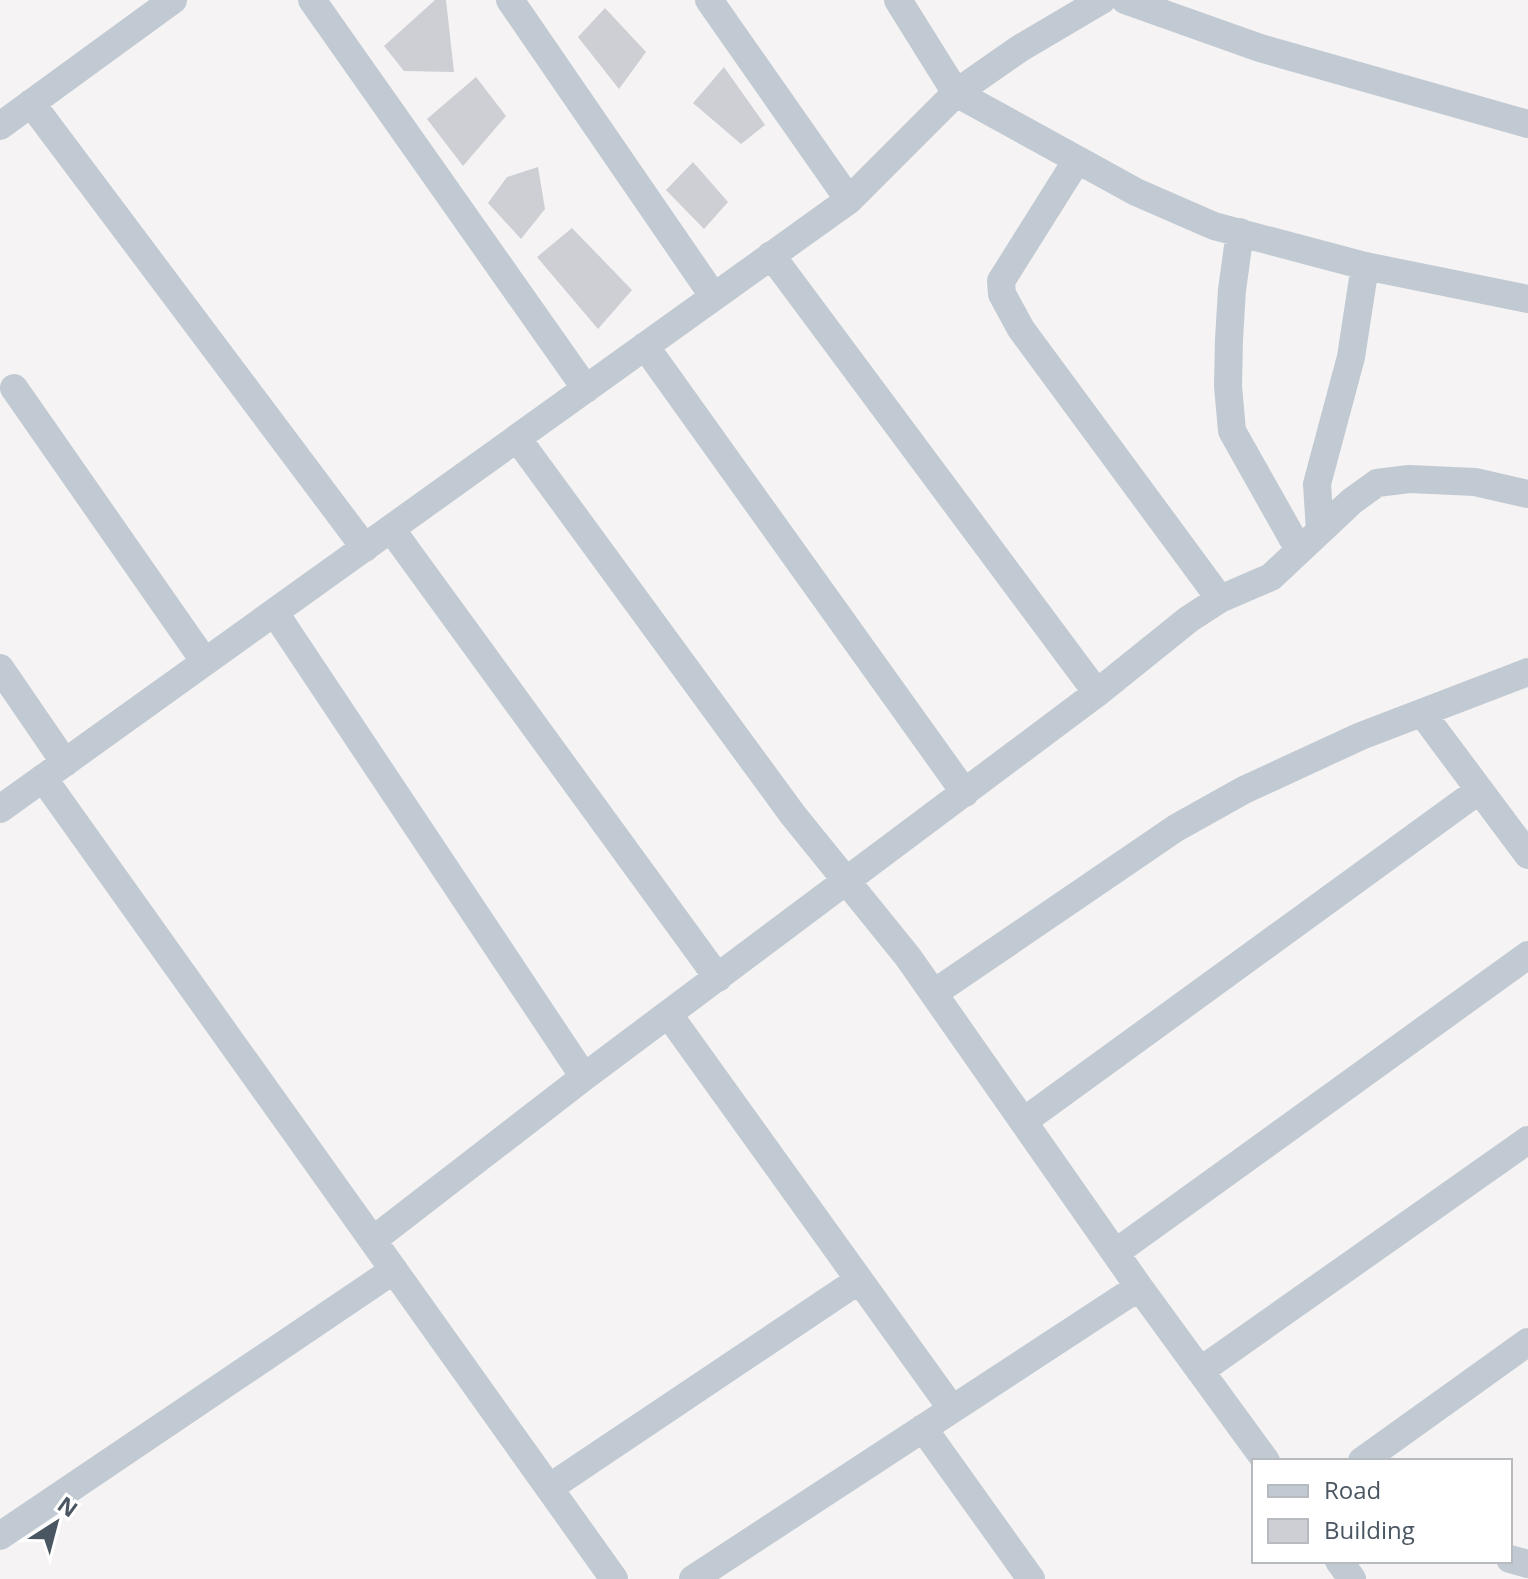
<svg xmlns="http://www.w3.org/2000/svg" width="1528" height="1579" font-family="'Open Sans',sans-serif">
	<style>
		.building { fill: #cdcfd5 }
		.lines { fill: none; stroke-linecap: round; stroke-linejoin: round }
		.minor { stroke: #c1cad2; stroke-width: 28 }
	</style>
	<rect width="100%" height="100%" fill="#f5f3f3"/>
	<path class="building" d="M435 0H446L454 72 404 71 384 46Z
		M605 8 646 52 619 89 578 37Z
		M724 67 765 125 741 144 693 103Z
		M476 77 506 116 463 166 427 119Z
		M693 162 728 202 704 229 666 190Z
		M538 167 545 209 521 239 488 203 507 177Z
		M572 228 632 290 598 329 537 257Z"/>
	<g class="lines">
		<path class="minor" d="M312 0 586 389
			M510 0 714 297
			M709 0 849 200
			M898 0 956 93 1136 192 1214 226 1365 266 1528 299
			M1125 0 1260 48 1528 124
			M31 103 365 548
			M0 126 173 0
			M1077 160 1001 281 1002 294 1021 329 1220 599
			M1240 232 1232 290 1229 339 1228 386 1232 431 1299 550
			M771 255 1097 693
			M645 346 965 793
			M14 388 205 662
			M517 438 793 815 908 957 1139 1287 1266 1461
			M391 529 718 978
			M1320 531 1317 484 1351 357 1365 266
			M275 613 584 1077
			M0 668 65 763
			M1422 713 1528 855
			M43 778 614 1579
			M0 809 849 200 956 93 1019 49 1102 0
			M934 993 1176 828 1244 790 1361 736 1528 672
			M669 1015 952 1409
			M1024 1121 1478 791
			M373 1240 584 1077 1097 693 1189 619 1220 599 1271 577 1352 501 1377 483 1409 479 1475 482 1528 494
			M1115 1253 1528 955
			M1200 1371 1528 1140
			M923 1428 1031 1579
			M1362 1461 1528 1342
			M549 1488 859 1280
			M0 1536 394 1270
			M1510 1559 1528 1564
			M1339 1561 1352 1579
			M693 1579 1139 1287"/>
	</g>
	<rect x="1252" y="1459" width="260" height="104" fill="#ffffff" stroke="#b7bbc0" stroke-width="2"/>
	<rect x="1268" y="1485" width="40" height="12" fill="#c1cad2" stroke="#b7bbc0" stroke-width="2"/>
	<text x="1324" y="1499" font-size="24" fill="#4a5661">Road</text>
	<rect x="1268" y="1519" width="40" height="24" fill="#cdcfd5" stroke="#b7bbc0" stroke-width="2"/>
	<text x="1324" y="1539" font-size="24" fill="#4a5661">Building</text>
	<g transform="translate(56 1523) rotate(36)" stroke="#ffffff" stroke-width="6" paint-order="stroke">
	<path d="M0-6L14 30L0 20L-14 30Z" fill="#4a5661"/>
	<text y="-12" font-size="22" font-weight="bold" text-anchor="middle" fill="#4a5661">N</text>
	</g>
</svg>
